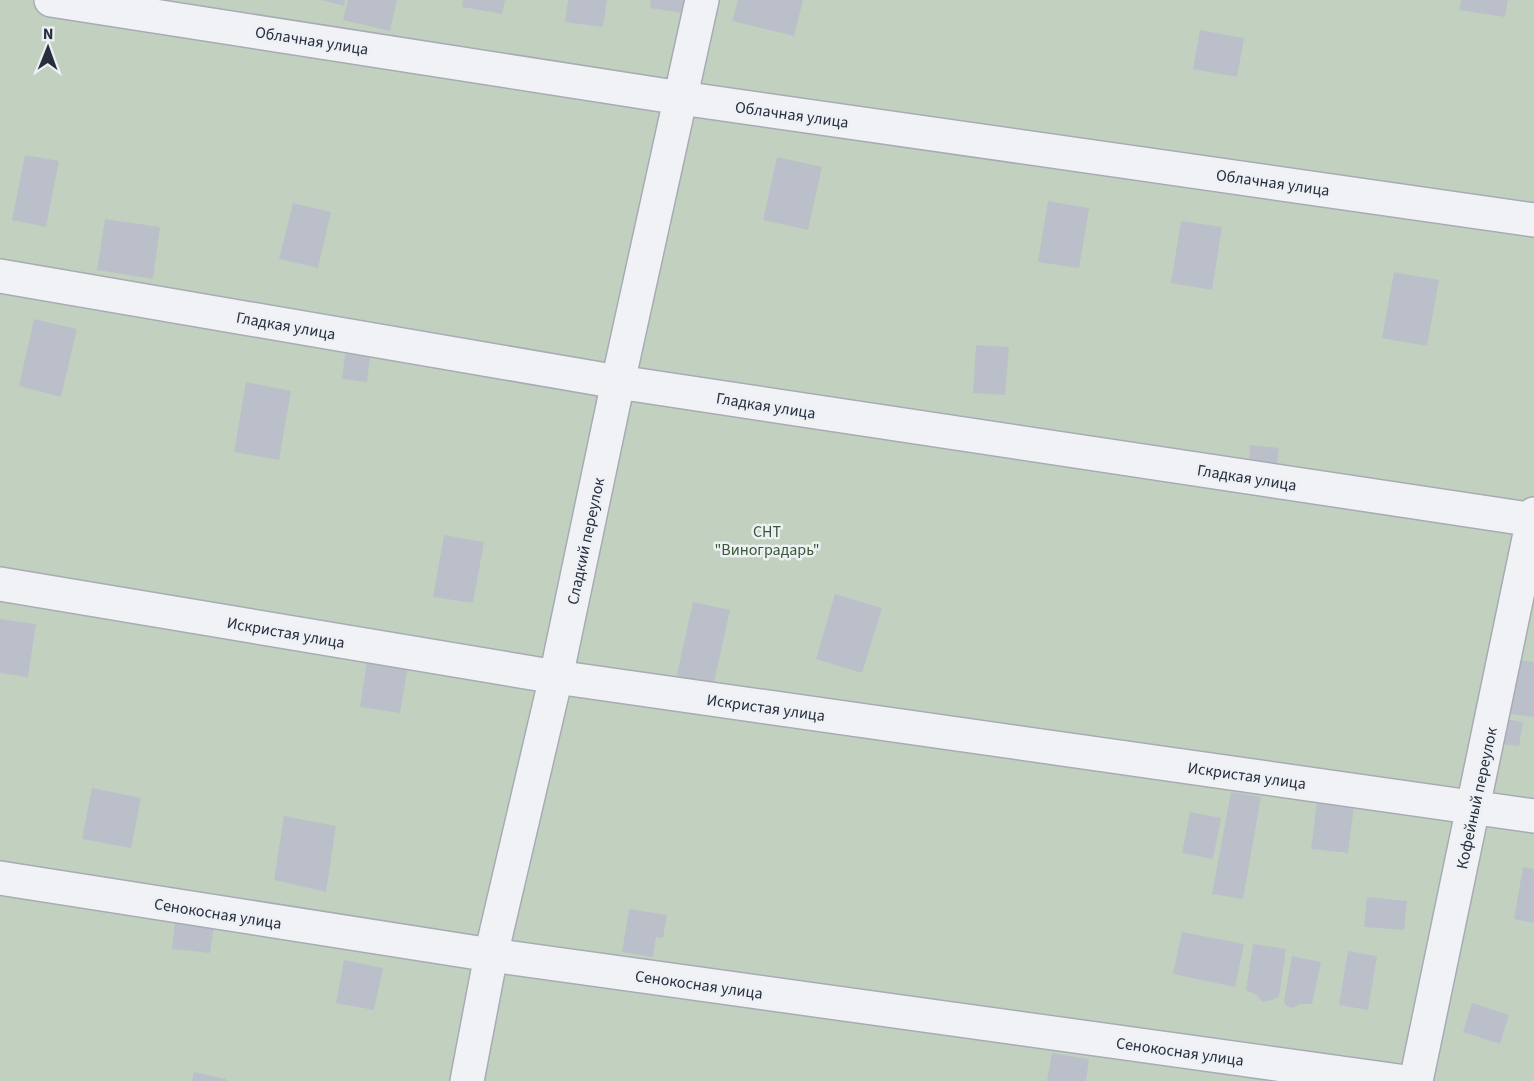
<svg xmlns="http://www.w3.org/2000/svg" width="1534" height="1081" font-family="'Source Sans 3',sans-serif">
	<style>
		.green { fill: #c2d1bf }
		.building { fill: #bbbfca }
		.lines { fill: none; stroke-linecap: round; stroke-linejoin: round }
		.minor-casing { stroke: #a7abb4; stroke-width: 36 }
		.minor { stroke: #f0f2f6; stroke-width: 33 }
		.labels { text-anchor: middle; stroke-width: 5; stroke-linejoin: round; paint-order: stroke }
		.street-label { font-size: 16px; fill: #272e3d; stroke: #edf0f5 }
		.park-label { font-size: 16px; fill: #395935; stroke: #edf0f5 }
	</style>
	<rect width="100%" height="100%" fill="#dee1e7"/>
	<path class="green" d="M0 0H1534V1081H0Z"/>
	<path class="building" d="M321 0H345L344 6Z
		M348 0H397L390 31 343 20Z
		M463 0H505L502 14 462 7Z
		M568 0H607L603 27 565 22Z
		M651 0H699L697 15 650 8Z
		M738 0H803L794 36 732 21Z
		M1461 0H1508L1505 17 1459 10Z
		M1200 30 1244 38 1237 77 1193 69Z
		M25 155 59 161 46 227 12 220Z
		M777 157 822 167 808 230 763 220Z
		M1048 201 1089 208 1079 268 1038 262Z
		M293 203 331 212 318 268 279 259Z
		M105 219 160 227 153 279 97 270Z
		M1181 221 1222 227 1212 290 1171 283Z
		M1394 272 1439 280 1427 346 1382 338Z
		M34 319 77 329 61 397 19 386Z
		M976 345 1009 347 1005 395 973 393Z
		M345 354 370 357 367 382 342 379Z
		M246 382 291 391 279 460 234 452Z
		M1250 445 1279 448 1276 474 1248 471Z
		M444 535 484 542 473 603 433 597Z
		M835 594 882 608 862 673 816 659Z
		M693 602 730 610 713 687 676 679Z
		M0 619 36 624 28 677 0 673Z
		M368 654 409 661 400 713 360 707Z
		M1521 660 1534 662V717L1505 713 1509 683 1517 684Z
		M1506 719 1523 722 1519 746 1501 744Z
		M92 788 141 798 131 848 82 839Z
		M1231 792 1261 797 1243 899 1212 894Z
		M1317 801 1354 806 1348 853 1311 849Z
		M1190 812 1221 818 1213 859 1182 853Z
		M284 816 336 826 326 892 274 880Z
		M1523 867 1534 869V923L1514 919Z
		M1367 897 1407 901 1404 930 1364 927Z
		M629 909 667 915 663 938 656 937 653 957 622 952Z
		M175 920 214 925 210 953 172 949Z
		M1182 932 1244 944 1235 987 1173 974Z
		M1253 944 1286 949 1279 997 1272 1000 1262 1002 1257 995 1246 990Z
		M1348 951 1377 956 1368 1010 1339 1005Z
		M1292 956 1321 962 1312 1004H1299L1294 1008 1286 1006 1284 1001Z
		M344 960 383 968 374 1010 336 1003Z
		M1472 1003 1509 1015 1500 1044 1463 1032Z
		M1052 1053 1089 1059 1086 1081H1047Z
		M194 1072 226 1079V1081H192Z"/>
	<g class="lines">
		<g class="minor-casing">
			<path id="minor" d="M51 0 681 98 1534 220
				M0 276 618 382 1534 520
				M0 584 556 677 1534 816
				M0 878 491 955 1399 1081
				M467 1081 491 955 556 677 618 382 702 0
				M1416 1081 1534 514"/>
		</g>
		<use href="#minor" class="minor"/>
	</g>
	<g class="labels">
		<g class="street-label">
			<text transform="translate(312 40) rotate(9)" y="6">Облачная улица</text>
			<text transform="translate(792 114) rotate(8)" y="6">Облачная улица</text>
			<text transform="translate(1273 182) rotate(8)" y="6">Облачная улица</text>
			<text transform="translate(286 325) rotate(10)" y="6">Гладкая улица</text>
			<text transform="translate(766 405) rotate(9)" y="6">Гладкая улица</text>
			<text transform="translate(1247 477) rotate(9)" y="6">Гладкая улица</text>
			<text transform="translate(585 541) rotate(-78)" y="6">Сладкий переулок</text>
			<text transform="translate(286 632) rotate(10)" y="6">Искристая улица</text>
			<text transform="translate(766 707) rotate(8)" y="6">Искристая улица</text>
			<text transform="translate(1247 775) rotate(8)" y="6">Искристая улица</text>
			<text transform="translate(1476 798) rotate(-78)" y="6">Кофейный переулок</text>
			<text transform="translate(218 913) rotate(9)" y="6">Сенокосная улица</text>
			<text transform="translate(699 984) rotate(8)" y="6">Сенокосная улица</text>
			<text transform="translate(1180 1051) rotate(8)" y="6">Сенокосная улица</text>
		</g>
		<g class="park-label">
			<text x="767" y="537">СНТ<tspan x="767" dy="18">"Виноградарь"</tspan></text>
		</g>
	</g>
	<g transform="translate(48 48) rotate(1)" stroke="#edf0f5" stroke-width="4.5" paint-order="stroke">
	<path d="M0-4.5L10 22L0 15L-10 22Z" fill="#272e3d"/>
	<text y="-9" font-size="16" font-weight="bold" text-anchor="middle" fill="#272e3d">N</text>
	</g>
</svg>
